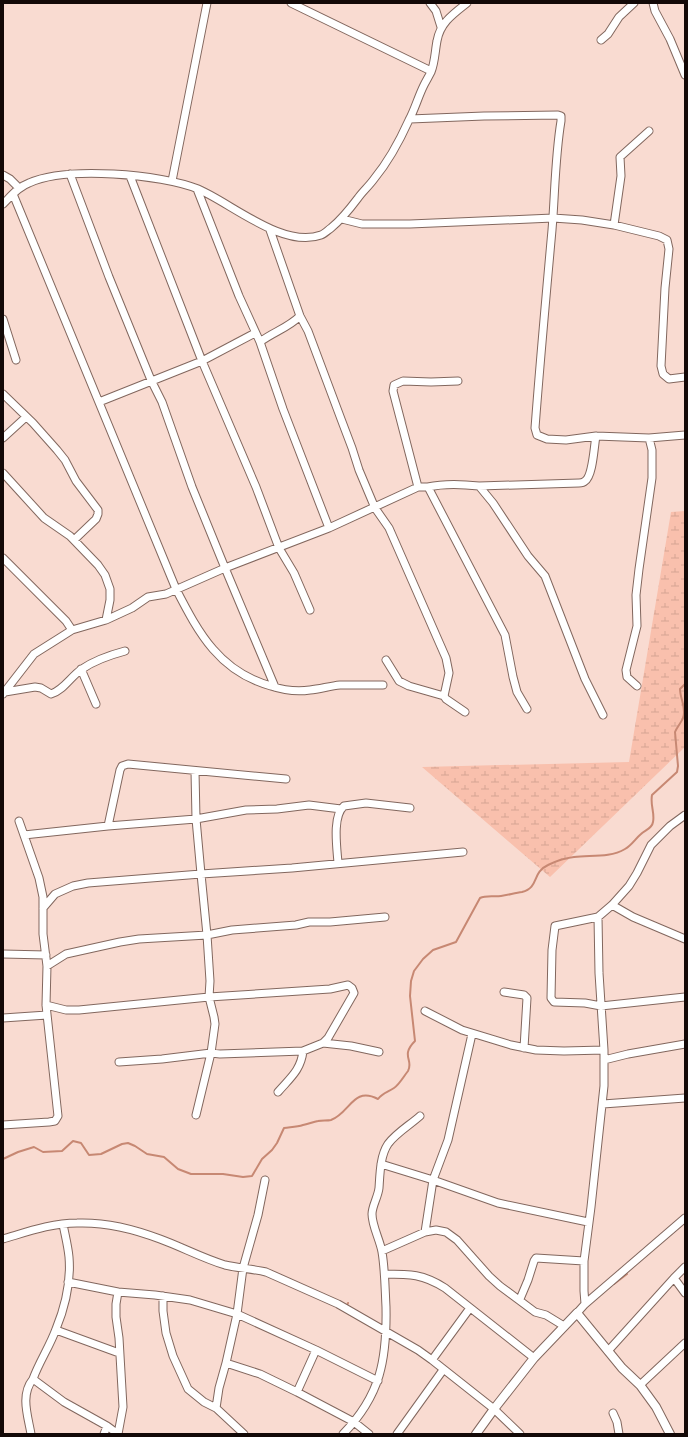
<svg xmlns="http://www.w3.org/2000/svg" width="688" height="1437" font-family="Helvetica,sans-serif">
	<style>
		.wetland { fill: url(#wetland-marsh) }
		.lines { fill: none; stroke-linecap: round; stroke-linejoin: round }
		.stream { stroke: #c78873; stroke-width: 2 }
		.minor-casing { stroke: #82675e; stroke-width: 9 }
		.tertiary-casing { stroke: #82675e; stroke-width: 10 }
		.minor { stroke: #fff; stroke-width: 7 }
		.tertiary { stroke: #fff; stroke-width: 8 }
	</style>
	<defs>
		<pattern id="wetland-marsh" width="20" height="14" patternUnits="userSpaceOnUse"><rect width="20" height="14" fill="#f9c0ad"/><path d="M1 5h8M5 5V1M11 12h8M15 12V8" fill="none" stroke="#d5a493"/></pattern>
	</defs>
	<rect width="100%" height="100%" fill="#f9dbd1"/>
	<path class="wetland" d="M685 511V747L550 877 422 767 629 762 671 512Z"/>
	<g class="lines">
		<path class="stream" d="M3 1159 18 1152 34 1147 43 1152 62 1151 73 1141 81 1143 89 1155 101 1154 122 1144 128 1143 135 1146 147 1154 164 1157 178 1169 191 1174H223L243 1177 252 1176 262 1159 272 1150 277 1143 284 1128C291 1127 297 1127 303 1125 308 1124 313 1122 318 1121 322 1120 327 1121 331 1120 350 1113 353 1086 378 1099 382 1093 388 1092 394 1088 399 1085 404 1076 408 1071 414 1060 400 1056 415 1041L410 996 411 981 414 971 423 959 433 950 456 942 480 898C486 895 494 897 501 896 508 895 515 893 522 892 540 887 531 873 548 865 556 861 566 858 574 857 591 855 610 858 625 849 632 845 635 839 641 834 645 830 652 829 653 822 655 813 650 805 652 795L677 772 678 766 675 732C677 727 681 723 683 718 687 709 680 699 680 689L685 684
			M614 1284 627 1274
			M346 1308 348 1303"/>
		<g class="minor-casing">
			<path id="minor" d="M291 3 431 71
				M430 3 436 11 441 27
				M653 3 655 11 670 39 685 75
				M601 40 608 34 619 17 634 3
				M410 119 484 116 558 115 561 116V121C555 157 555 194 552 230 546 296 540 362 535 428L537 435 547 439 566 440 596 436 649 438 685 435
				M70 174 109 277 151 380 162 402 192 487 225 568 275 687
				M3 175 10 179 19 188
				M130 176 202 361 256 487 279 548 294 573 310 610
				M172 181 207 3
				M197 189 239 296 260 342 283 409 329 528
				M13 194 176 589C199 634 220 672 271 686 283 690 297 692 310 690 320 689 330 686 340 685 354 685 369 685 383 685
				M3 204C11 196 18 187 29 183 66 166 161 174 198 189 231 203 283 249 321 235 324 234 328 230 331 228 342 219 349 210 358 198 363 191 369 186 374 179 388 162 400 140 409 120 415 109 418 97 424 85 426 81 429 76 431 72 435 62 435 51 437 41 440 23 453 14 467 3
				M342 219 362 224H410L553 218 582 220 614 225 659 236 667 240 669 249 665 288 661 366 663 374 669 379 685 377
				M614 225 621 176 620 157 649 131
				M270 230 300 316 308 331 341 419 352 448 359 470 375 508 389 528 446 658 449 673 444 696 446 699 465 712
				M3 319 16 360
				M260 342C273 332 288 328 300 316
				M3 394 33 423 57 450 65 460 76 481 98 510V514L96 519 74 540
				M99 402 202 361 255 333
				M3 438 26 417
				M3 473 44 518 70 536 98 565 105 575 110 589V600L106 620 72 630
				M479 486 579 483C581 483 584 482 585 481 593 476 594 446 596 436
				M418 487 393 391 394 385 403 381 431 382 458 381
				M428 487C445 483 462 484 479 486L493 503 528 556 545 576 585 679 603 715
				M3 558 66 621 72 630 34 654 3 694
				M106 620 132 608 148 597 166 594 225 568 329 528 418 487H428L505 635 513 677 517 692 527 709
				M386 660 399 681 409 686 444 696
				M81 669 96 704
				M637 686 627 677 626 670 637 626 636 595 639 569 652 478V450L649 438
				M5 692 35 687 41 688 51 694C64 690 71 676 82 669 95 660 110 655 125 651
				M685 815 670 826 651 845 637 873 629 886 612 905 598 917 555 926 552 950 551 998 554 1002 585 1003 601 1006 685 997
				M108 826 120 770 122 766 128 764 286 779
				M24 835 108 826 196 819 195 771
				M338 863C337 848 332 816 344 806L366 803 410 808
				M612 905 633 917 685 939
				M43 908 55 894 73 886 88 883 201 874 196 819 246 810 277 809 309 805 341 809
				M3 954 46 955
				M47 966 66 954 120 942 139 939 207 935 232 930 296 925 309 922H330L385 917
				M504 992 524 995 527 998 524 1048
				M46 1005 66 1010H79L209 997 330 989 348 985 352 988 354 993 328 1038 323 1043 303 1051 220 1054 211 1053 162 1059 119 1062
				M425 1011 462 1030 511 1045 536 1050 564 1051 604 1050
				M3 1018 47 1015
				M323 1043 351 1046 379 1052
				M604 1060 628 1054 685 1044
				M278 1092C290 1078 301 1070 303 1051
				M603 1104 685 1098
				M196 1115 211 1053 215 1024 214 1017 209 997 210 981 207 935 201 874 292 868 463 852
				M3 1125 49 1122 55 1121 58 1116 46 1005 47 966 43 934V897L39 878 19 821
				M381 1164 433 1180 448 1140 472 1034
				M425 1232 433 1180 498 1203 588 1222
				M3 1239C27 1232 52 1223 77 1223 104 1222 134 1229 160 1239 182 1247 202 1258 225 1265 238 1268 253 1269 266 1272L338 1304 418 1350 432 1360 494 1409 520 1434
				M382 1251 425 1232 436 1230 446 1232 457 1240 489 1276 500 1286 535 1312 546 1315 564 1326
				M385 1274C410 1274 423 1274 445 1288L534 1358
				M674 1278 685 1267
				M68 1282 118 1292
				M163 1296V1311L166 1333 173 1356 188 1389 204 1402 216 1408 244 1434
				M520 1299 528 1280 534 1261 536 1258 584 1261
				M585 1304 584 1291V1261L591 1207 604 1086V1050L599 973 598 917
				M577 1313 585 1304 685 1218
				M56 1330 119 1353
				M608 1351 674 1278 685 1293
				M432 1360 470 1308
				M226 1363 237 1314 243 1268 258 1215 265 1180
				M33 1379C39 1362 50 1346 56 1329 65 1307 71 1281 69 1257 68 1246 65 1235 63 1224
				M640 1385 685 1343
				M297 1392 316 1350
				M216 1408 219 1388 226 1363 260 1374 297 1392 354 1422 369 1434
				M613 1413 617 1422 619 1434
				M31 1434C28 1416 20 1395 33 1379L64 1402 107 1426 118 1434
				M104 1434 107 1426
				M118 1434 123 1407 119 1338 116 1317V1304L118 1292 155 1295 190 1300 237 1314 316 1350 378 1381
				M343 1434C381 1395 387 1359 386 1307 385 1288 385 1270 382 1252 380 1240 372 1226 372 1214 372 1206 378 1197 379 1188 380 1174 380 1156 388 1144 396 1133 410 1125 420 1116
				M397 1434 443 1370"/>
		</g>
		<g class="tertiary-casing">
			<path id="tertiary" d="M476 1434 494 1409 534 1358 577 1313 622 1368 640 1385 656 1407 670 1434"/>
		</g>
		<use href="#minor" class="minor"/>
		<use href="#tertiary" class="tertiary"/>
	</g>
	<rect width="688" height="1437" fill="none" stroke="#130907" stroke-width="8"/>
</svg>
